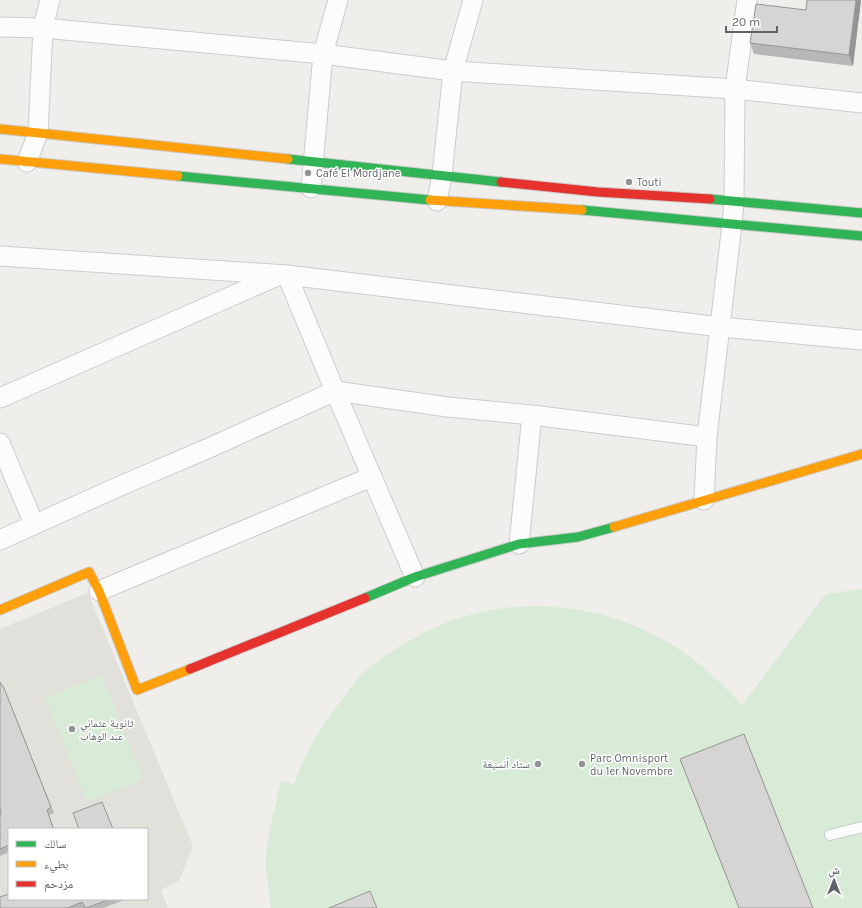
<svg xmlns="http://www.w3.org/2000/svg" width="862" height="908" font-family="Karla,'Noto Naskh Arabic',sans-serif">
	<style>
		.education { fill: #e2e0da; fill-rule: evenodd }
		.green { fill: #d8ebd6 }
		.lines { fill: none; stroke-linecap: round; stroke-linejoin: round }
		.lane-casing { stroke: #cbcccc; stroke-width: 12 }
		.street-casing { stroke: #cbcccc; stroke-width: 21 }
		.fast-casing { stroke: #cacacb; stroke-width: 11 }
		.slow-casing { stroke: #cacacb; stroke-width: 11 }
		.jam-casing { stroke: #cacacb; stroke-width: 11 }
		.lane { stroke: #fdfcfc; stroke-width: 10 }
		.street { stroke: #fdfcfc; stroke-width: 19 }
		.fast { stroke: #30b455; stroke-width: 9 }
		.slow { stroke: #ff9f0a; stroke-width: 9 }
		.jam { stroke: #e5322d; stroke-width: 9 }
		.wall { fill: #b8b7b5 }
		.shaded-wall { fill: #969594 }
		.building { fill: #d6d5d3; stroke: #969594 }
		.poi-dot { fill: #919496; stroke: #fff; stroke-width: 1.5 }
		.labels { text-anchor: middle; stroke-width: 3; stroke-linejoin: round; paint-order: stroke }
		.poi-label { font-size: 11px; fill: #5f6368; stroke: #fff; text-anchor: start }
	</style>
	<rect width="100%" height="100%" fill="#efeeea"/>
	<path class="education" d="M88 593 193 846 179 881 161 890 168 908H0V629ZM9 829H147V899H9Z"/>
	<path class="green" d="M862 589V908H271C269 891 265 873 266 856 268 830 276 806 281 781L294 784C299 772 303 759 310 748 319 730 331 713 343 698 348 691 353 684 358 678 380 657 408 640 436 627 509 595 590 600 660 638 691 654 718 679 742 705L826 594Z
		M102 675 143 780 87 801 45 698Z"/>
	<g class="lines">
		<g class="lane-casing">
			<path id="lane" d="M830 835 862 827"/>
		</g>
		<g class="street-casing">
			<path id="street" d="M0 27 43 28 323 54 453 71 735 89 862 103
				M27 162 38 133 43 28 50 0
				M311 188 323 54 338 0
				M437 201 442 175 453 71 473 0
				M0 256 287 275 721 327 862 340
				M287 275 335 391 415 577
				M0 398 275 277
				M0 443 34 524
				M704 500 707 437 732 224 734 201 735 89 747 0
				M0 540 120 486 209 448 335 391 448 407 532 415 707 437
				M519 544 532 415
				M99 591 371 477"/>
		</g>
		<g class="fast-casing">
			<path id="fast" d="M288 159 501 182
				M178 176 430 200
				M710 199 862 213
				M582 210 862 236
				M365 598 415 577 519 544 578 537 614 527"/>
		</g>
		<g class="slow-casing">
			<path id="slow" d="M0 129 288 159
				M0 159 178 176
				M430 200 582 210
				M614 527 862 454
				M0 610 89 572 99 591 137 690 190 669"/>
		</g>
		<g class="jam-casing">
			<path id="jam" d="M501 182 598 192 710 199
				M190 669 365 598"/>
		</g>
		<use href="#lane" class="lane"/>
		<use href="#street" class="street"/>
		<use href="#fast" class="fast"/>
		<use href="#slow" class="slow"/>
		<use href="#jam" class="jam"/>
	</g>
	<path class="wall" d="M807 0H861L853 66 754 54 750 43 806 10Z
		M4 688 54 813 49 815 54 829H9V852L0 856V816L1 811Z
		M680 759 813 908H739Z
		M9 899H127L103 908H0Z"/>
	<path class="shaded-wall" d="M856 0H861L853 66 849 55Z"/>
	<path class="building" d="M807 0H856L849 55 750 43 756 4 806 10Z
		M0 682 4 688 51 807 47 810 53 828 50 829H9V845L0 849V816L1 811 0 808Z
		M744 734 813 908H739L680 759Z
		M102 802 113 829H79L73 813Z
		M370 891 377 908H329Z
		M9 894V899H110L86 908 82 902 68 908H0V897Z"/>
	<g class="poi-dot">
		<circle cx="308" cy="173" r="4"/>
		<circle cx="629" cy="182" r="4"/>
		<circle cx="72" cy="729" r="4"/>
		<circle cx="538" cy="764" r="4"/>
		<circle cx="582" cy="764" r="4"/>
	</g>
	<g class="labels">
		<g class="poi-label">
			<text x="316" y="177">Café El Mordjane</text>
			<text x="637" y="186">Touti</text>
			<text x="80" y="727">ثانوية عثماني<tspan x="80" dy="13">عبد الوهاب</tspan></text>
			<text x="590" y="762">Parc Omnisport<tspan x="590" dy="13">du 1er Novembre</tspan></text>
			<text x="530" y="768" text-anchor="end">ستاد أنسيغة</text>
		</g>
	</g>
	<rect x="8" y="828" width="140" height="72" fill="#ffffff" stroke="#bfc1c3"/>
	<rect x="16" y="841" width="20" height="6" fill="#30b455" stroke="#bfc1c3"/>
	<text x="44" y="848" font-size="12" fill="#5f6368">سالك</text>
	<rect x="16" y="861" width="20" height="6" fill="#ff9f0a" stroke="#bfc1c3"/>
	<text x="44" y="868" font-size="12" fill="#5f6368">بطيء</text>
	<rect x="16" y="881" width="20" height="6" fill="#e5322d" stroke="#bfc1c3"/>
	<text x="44" y="888" font-size="12" fill="#5f6368">مزدحم</text>
	<g transform="translate(834 880)" stroke="#ffffff" stroke-width="3" paint-order="stroke">
	<path d="M0-3L7 15L0 10L-7 15Z" fill="#5f6368"/>
	<text y="-6" font-size="11" font-weight="bold" text-anchor="middle" fill="#5f6368">ش</text>
	</g>
	<path d="M726 26v6h51v-6" fill="none" stroke="#5f6368" stroke-width="2"/>
	<text x="732" y="26" font-size="12" fill="#5f6368" stroke="#ffffff" stroke-width="3" paint-order="stroke">20 m</text>
</svg>
